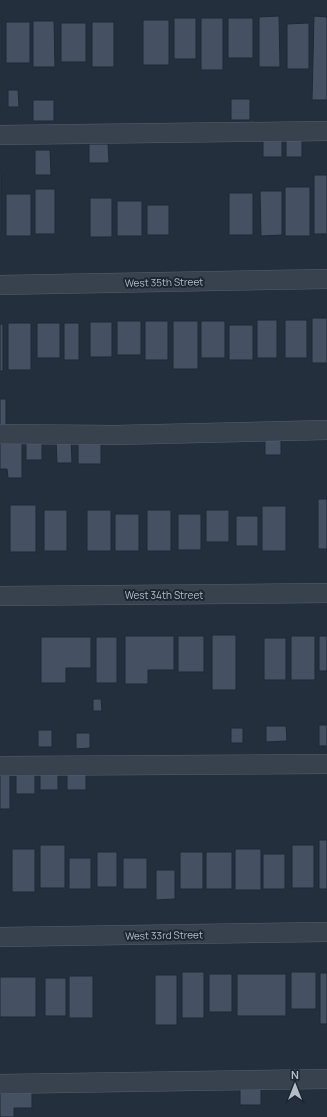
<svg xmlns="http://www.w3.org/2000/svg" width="327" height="1117" font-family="Manrope,sans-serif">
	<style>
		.building { fill: #455162; stroke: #1f2835 }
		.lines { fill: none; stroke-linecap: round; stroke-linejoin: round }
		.minor-casing { stroke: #565f6c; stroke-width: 20 }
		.minor { stroke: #38414e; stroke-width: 19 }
		.labels { text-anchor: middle; stroke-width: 4; stroke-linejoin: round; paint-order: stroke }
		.street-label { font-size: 10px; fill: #b4bcc9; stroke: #1d2633 }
	</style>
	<rect width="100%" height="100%" fill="#242f3e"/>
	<path class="building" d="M279 16 280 67H259V17Z
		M314 16 327 17V100H312Z
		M174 18H196V59H174Z
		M201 18H223V70H201Z
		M228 18H253V58H228Z
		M143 20H169V65H143Z
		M33 21H54L55 67H33Z
		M0 22H1V67H0Z
		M6 22H30V63H6Z
		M92 22H114V67H92Z
		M61 23H86V62H61Z
		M309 23V69H287V24Z
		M8 90H18L19 107H8Z
		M231 99H250V120H231Z
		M33 100H54V121H33Z
		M263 137H282V157H263Z
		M286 140H302V157H286Z
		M89 144H108L109 163H89Z
		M35 150H50L51 175H35Z
		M0 170H1V232H0Z
		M314 175H327V234H314Z
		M285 187H310V236H285Z
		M35 189H55V234H35Z
		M260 191H282V235L261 236Z
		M229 193H253V235H229Z
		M6 194H31V236H6Z
		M90 198H112V237H90Z
		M117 201H142V236H117Z
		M147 205H169V235H147Z
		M312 318H327V363H312Z
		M257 320H277V358H257Z
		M285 320H307V358H285Z
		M117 321H141V355H117Z
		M145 321H168V360H145Z
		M173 321H198V369H173Z
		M201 321H225V358H201Z
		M90 322H112V357H90Z
		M8 323H31V370H8Z
		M37 323H60V358H37Z
		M64 323H79V360H64Z
		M0 324H3V371H0Z
		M229 325H253V360H229Z
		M0 399H6V425H0Z
		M26 435H42V460H26Z
		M265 436H281V455H265Z
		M22 437V478H8L7 469H0V443Z
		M56 439H71L72 463H57Z
		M78 440H101V464H78Z
		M318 499H327V549H318Z
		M10 505H36V552H10Z
		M262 506H286V551H262Z
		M44 510H67V551H44Z
		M87 510H111V551H87Z
		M147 510H171V551H147Z
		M206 510H229V542H206Z
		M115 514H139V551H115Z
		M178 514H201V550H178Z
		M236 516H258V546H236Z
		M212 635H236V690H212Z
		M125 636H174V670H148V684H125Z
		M178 636H204V672H178Z
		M291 636H315V680H291Z
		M319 636H327V671H319Z
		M41 637H91V668H66V683H41Z
		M96 637H117V683H96Z
		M264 638H286V680H264Z
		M93 699H101L102 711H93Z
		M319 725H327V746H319Z
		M266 726H286L287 741 266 742Z
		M231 728H243V743H231Z
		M38 730H52V747H38Z
		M76 733H90V748L76 749Z
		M0 772H10V809H0Z
		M40 772H58V790H40Z
		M67 772H86V790H67Z
		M16 774H35V794H16Z
		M319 840H327V889H319Z
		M40 845H65V888H40Z
		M292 845H314V888H292Z
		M12 849H35V892H12Z
		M235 849H261V890H235Z
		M97 852H117V887H97Z
		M180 852H203V889H180Z
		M206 852H232V889H206Z
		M263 854H285V889H263Z
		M69 858H91V889H69Z
		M123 858H147V889H123Z
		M156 870H175V899L156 900Z
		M182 972H204V1018H182Z
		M291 972H316V1009H291Z
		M320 973H327V1024H320Z
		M209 974H232V1012H209Z
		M237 974H286V1016H237Z
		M155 975H177V1025H155Z
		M69 976H93V1018H69Z
		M0 977H36V1017H0Z
		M45 978H66V1016H45Z
		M0 1086H32V1108H14V1117H0Z
		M240 1086H261V1105H240Z"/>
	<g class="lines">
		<g class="minor-casing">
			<path id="minor" d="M0 135 327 131
				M0 285 327 279
				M0 434 115 435 327 430
				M0 596 327 593
				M0 766 327 764
				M0 937 327 932
				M0 1084 327 1079"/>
		</g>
		<use href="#minor" class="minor"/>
	</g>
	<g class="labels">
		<g class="street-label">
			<text transform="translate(164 282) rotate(-1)" y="4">West 35th Street</text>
			<text x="164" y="599">West 34th Street</text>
			<text transform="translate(164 935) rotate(-1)" y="4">West 33rd Street</text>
		</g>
	</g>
	<g transform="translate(295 1085)" stroke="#1d2633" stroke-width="3" paint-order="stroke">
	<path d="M0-3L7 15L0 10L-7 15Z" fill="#b4bcc9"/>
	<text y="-6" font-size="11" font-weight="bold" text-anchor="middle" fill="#b4bcc9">N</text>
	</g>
</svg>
